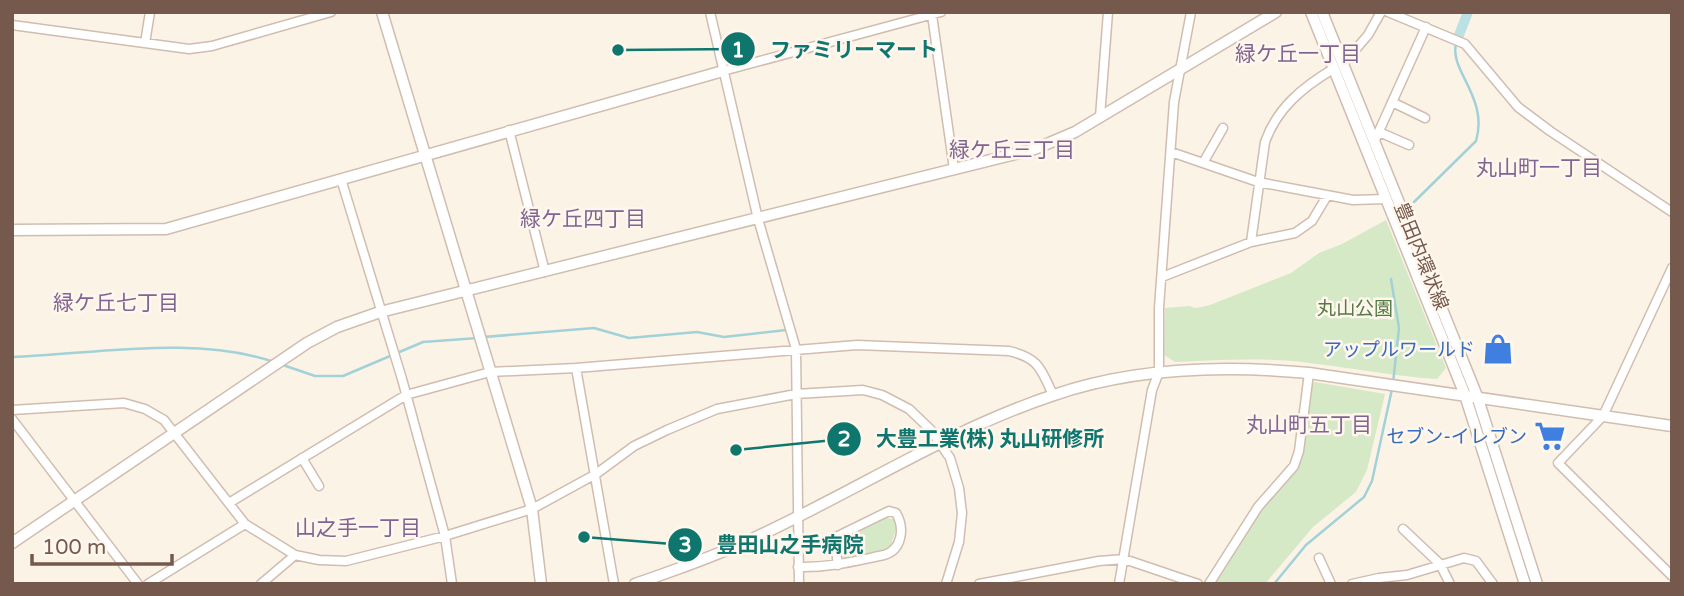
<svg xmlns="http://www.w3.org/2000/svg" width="1684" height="596" font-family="'Varela Round','Noto Sans JP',sans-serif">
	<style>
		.green { fill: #d5e9c6 }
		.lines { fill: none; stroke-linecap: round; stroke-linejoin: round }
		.stream { stroke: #a2d1d7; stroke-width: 2.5 }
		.canal { stroke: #bce1e5; stroke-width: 10 }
		.minor-casing { stroke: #d0bdb0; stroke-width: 11 }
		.tertiary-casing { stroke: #d0bdb0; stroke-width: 13 }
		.minor { stroke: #fff; stroke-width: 8 }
		.tertiary { stroke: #fff; stroke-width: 10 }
		.labels { text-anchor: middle; stroke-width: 5; stroke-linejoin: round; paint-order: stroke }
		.street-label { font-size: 19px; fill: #75594c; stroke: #fff7ed }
		.park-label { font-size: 19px; fill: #567a44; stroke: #fff7ed }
		.shop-label { font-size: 19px; fill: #366cbe; stroke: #fff7ed; text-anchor: end }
		.neighbourhood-label { font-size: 21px; fill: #806491; stroke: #fff7ed }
		.leader { fill: none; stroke: #0f766e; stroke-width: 2.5 }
		.callout-dot { fill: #0f766e; stroke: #fff7ed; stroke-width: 2.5 }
		.mark-label { font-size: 21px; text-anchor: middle; font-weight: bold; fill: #fff }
		.callout-label { font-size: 21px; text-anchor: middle; font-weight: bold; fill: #0f766e; stroke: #fff7ed; stroke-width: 5; stroke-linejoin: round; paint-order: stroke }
	</style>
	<rect width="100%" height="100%" fill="#fcf3e7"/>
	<path class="green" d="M1386 220 1446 368 1437 379C1393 376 1353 368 1309 363 1265 357 1220 360 1175 362L1164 355 1165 308 1189 306 1196 308 1210 305 1291 273 1319 253 1342 244Z
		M1315 382 1385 394 1367 470 1356 492 1313 527 1265 584H1215L1259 510 1297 468 1304 452 1311 385Z
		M887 518 894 519 897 526 890 548 848 558 842 557 840 553 841 541Z"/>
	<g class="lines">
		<path class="stream" d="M1414 202 1476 141C1489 98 1449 70 1456 44
			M1391 279 1399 328 1393 383
			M484 337 594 328 629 338 697 332 724 337 786 330
			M12 357C94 354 196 335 274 362
			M280 364 315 376H343L423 342 478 338
			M1274 584 1306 545 1364 497 1372 481 1392 389"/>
		<path class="canal" d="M1459 35 1468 12"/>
		<g class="minor-casing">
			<path id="minor" d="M710 12 758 219 796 349 799 584
				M1388 12 1465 44 1518 107 1550 131 1672 212
				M932 15 954 169
				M12 25 189 49 212 46 331 12
				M145 43 150 12
				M1344 63 1368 35 1381 12
				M723 71 941 12
				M1392 102 1425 118
				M1100 117 1108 12
				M509 130 545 272
				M1379 132 1409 145
				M1375 140 1426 27
				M1171 152 1258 182 1353 200 1386 199
				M1203 163 1223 128
				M341 179 402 379 445 536 452 584
				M1251 242 1265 142C1277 108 1303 87 1333 69
				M1672 268 1603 416 1558 463 1672 576
				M1162 277 1251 242 1295 233 1312 221 1327 196
				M576 368 614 584
				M12 410 124 403 145 409 164 420 245 524 295 555 319 560 346 561 445 536 532 509 596 474 634 446 667 430 717 409 796 394 863 390 882 395 909 409 931 430 950 458 959 488 962 513 959 542 946 584
				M12 419 138 584
				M302 458 319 486
				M229 503 406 395 490 372 576 368 857 345 1009 351C1039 358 1041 369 1053 395
				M1403 529 1440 564 1450 584
				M1319 558 1331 584
				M798 567C828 568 855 561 884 555 902 550 905 528 896 513L889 511 838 536 835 544 838 565
				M148 584 245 524
				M261 584 295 555
				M979 584 1099 561 1124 559 1198 584
				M1119 584 1152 390 1159 372V308L1174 102 1191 12
				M1209 584 1258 507 1294 466 1299 451 1309 373
				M1352 584 1379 578 1407 575 1464 558 1476 561 1493 584"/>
		</g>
		<g class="tertiary-casing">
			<path id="tertiary" d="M382 12 532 509 541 584
				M1311 12 1465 395 1525 584
				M1322 12 1477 396 1537 584
				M12 230 166 229 723 71
				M12 543 307 343 337 327 380 312 1035 149 1075 132 1276 12
				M635 584C675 570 716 556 754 538 854 492 947 431 1051 396 1133 367 1224 365 1309 373L1672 426"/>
		</g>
		<use href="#minor" class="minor"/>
		<use href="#tertiary" class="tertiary"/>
	</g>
	<defs>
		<g id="shop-bare" transform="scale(2.415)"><path d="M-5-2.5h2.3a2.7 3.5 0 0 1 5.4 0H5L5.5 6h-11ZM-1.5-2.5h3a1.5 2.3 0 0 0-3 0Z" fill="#3f7fe0" stroke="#fff7ed" stroke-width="2.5" paint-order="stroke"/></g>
		<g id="supermarket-bare" transform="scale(2.415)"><path d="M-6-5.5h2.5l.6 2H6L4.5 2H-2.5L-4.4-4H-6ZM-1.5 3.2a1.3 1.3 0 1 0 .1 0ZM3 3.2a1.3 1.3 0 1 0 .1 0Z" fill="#3f7fe0" stroke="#fff7ed" stroke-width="2.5" paint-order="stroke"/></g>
	</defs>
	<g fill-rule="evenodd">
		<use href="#shop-bare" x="1498" y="349"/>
		<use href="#supermarket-bare" x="1550" y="436"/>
	</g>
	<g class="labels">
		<g class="street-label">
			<text transform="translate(1422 256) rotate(68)" y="7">豊田内環状線</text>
		</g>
		<g class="park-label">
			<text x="1355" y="315">丸山公園</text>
		</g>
		<g class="shop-label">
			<text x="1475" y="356">アップルワールド</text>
			<text x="1527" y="443">セブン-イレブン</text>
		</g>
		<g class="neighbourhood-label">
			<text x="1298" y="61">緑ケ丘一丁目</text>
			<text x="1012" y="157">緑ケ丘三丁目</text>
			<text x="1539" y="175">丸山町一丁目</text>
			<text x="583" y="226">緑ケ丘四丁目</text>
			<text x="116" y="310">緑ケ丘七丁目</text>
			<text x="1309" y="432">丸山町五丁目</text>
			<text x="358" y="535">山之手一丁目</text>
		</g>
	</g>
	<path class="leader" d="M618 50L738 49M736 450L844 439M584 537L685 545"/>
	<g class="callout-dot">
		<circle cx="618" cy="50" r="7"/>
		<circle cx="736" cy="450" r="7"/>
		<circle cx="584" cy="537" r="7"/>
		<circle cx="738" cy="49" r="18"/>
		<circle cx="844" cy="439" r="18"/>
		<circle cx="685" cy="545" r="18"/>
	</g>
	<g class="mark-label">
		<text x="738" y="57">1</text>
		<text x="844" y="446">2</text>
		<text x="685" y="552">3</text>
	</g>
	<g class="callout-label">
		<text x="854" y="57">ファミリーマート</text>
		<text x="990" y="446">大豊工業(株) 丸山研修所</text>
		<text x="790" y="552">豊田山之手病院</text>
	</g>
	<rect width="1684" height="596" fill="none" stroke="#75594c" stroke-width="28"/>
	<path d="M32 554v10h140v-10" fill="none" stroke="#75594c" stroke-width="3.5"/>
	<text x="42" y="554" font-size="21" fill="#75594c" stroke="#fff7ed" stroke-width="5" paint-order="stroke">100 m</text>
</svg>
